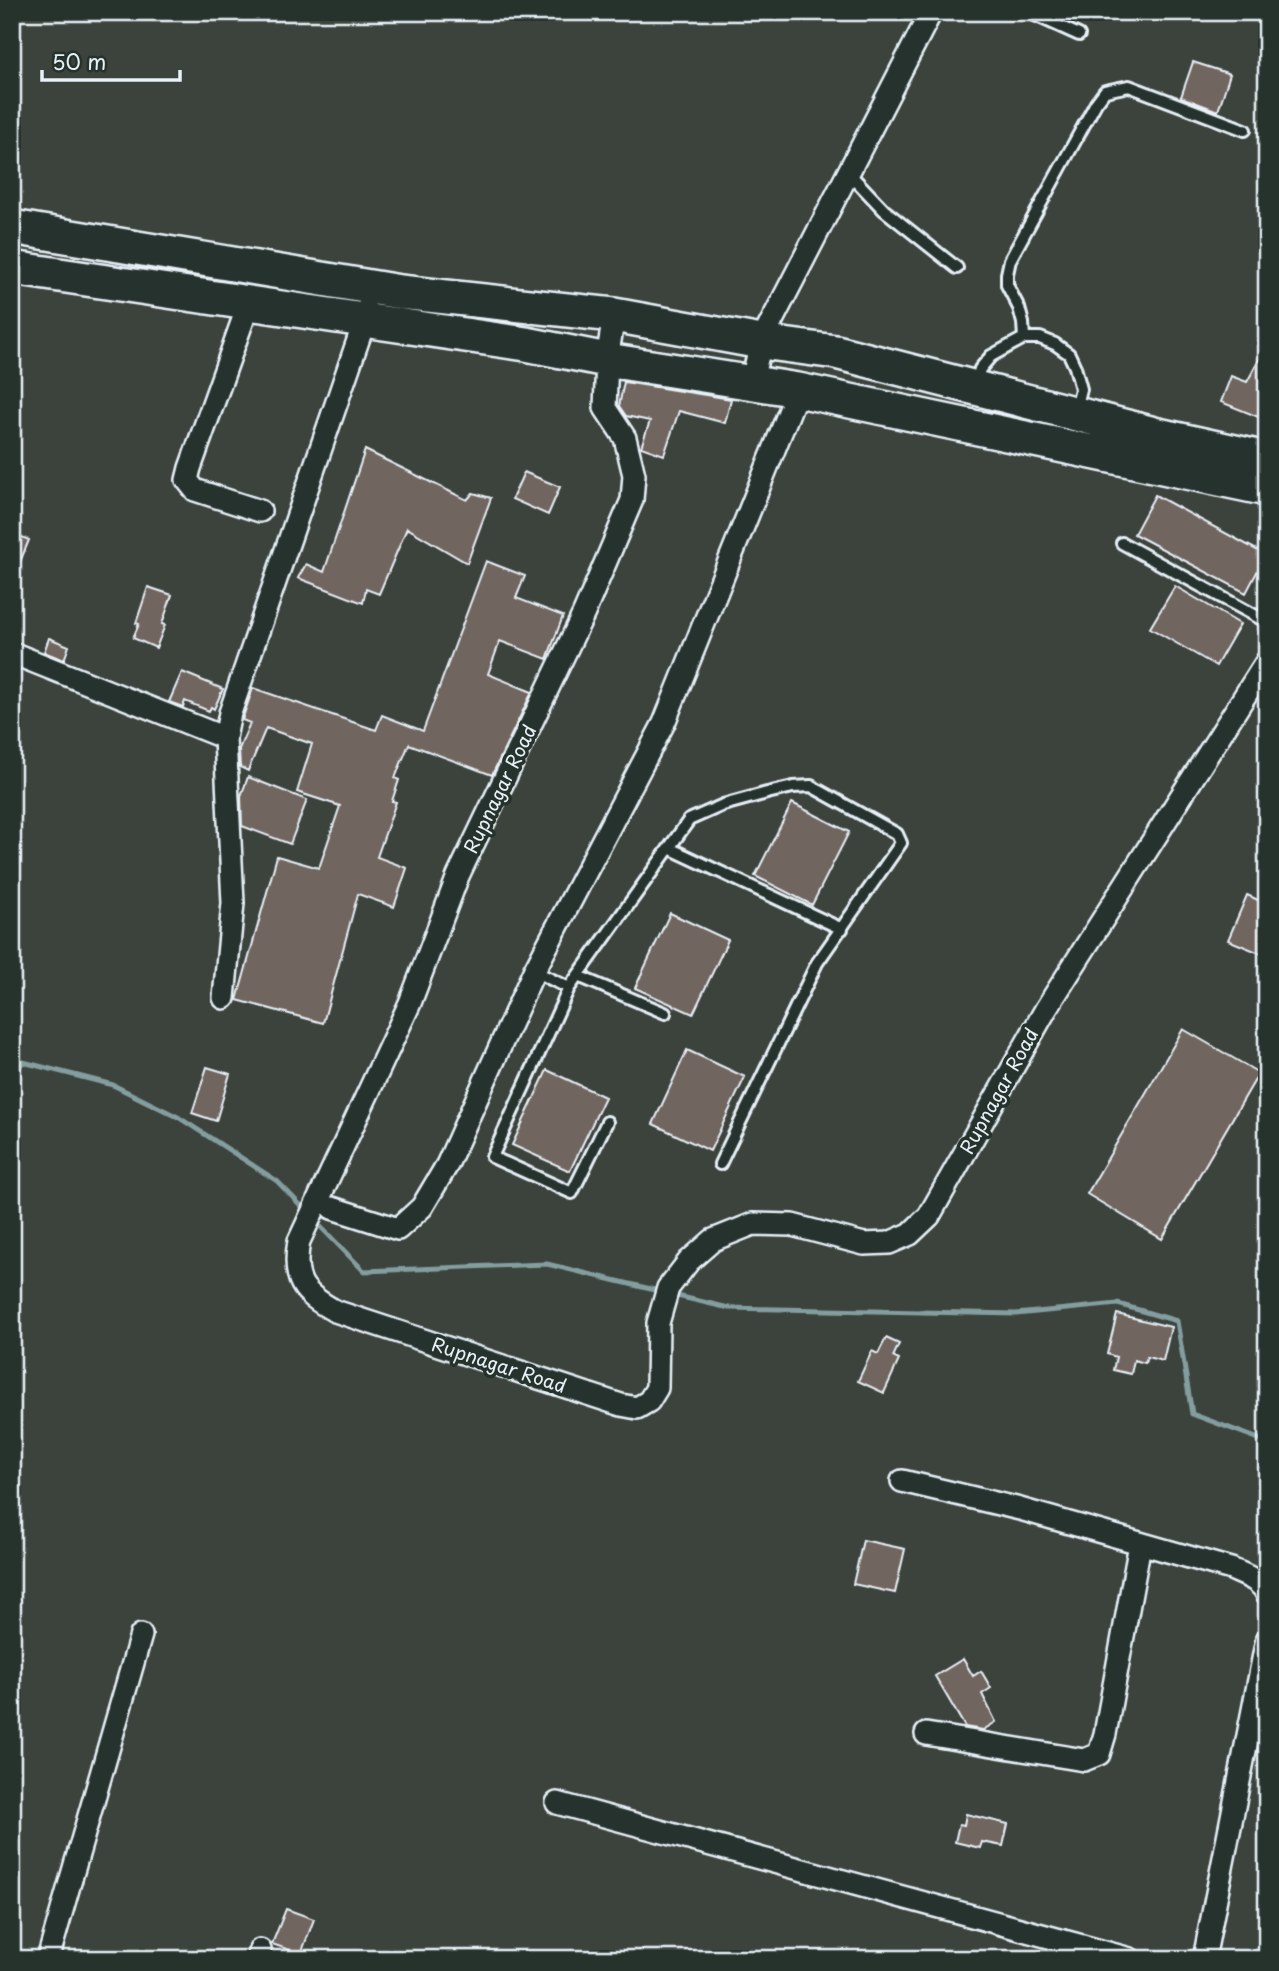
<svg xmlns="http://www.w3.org/2000/svg" width="1279" height="1971" font-family="'Playpen Sans',sans-serif">
	<style>
		.lines { fill: none; stroke-linecap: round; stroke-linejoin: round }
		.stream { stroke: #849ea0; stroke-width: 5 }
		.building { fill: #71655e; stroke: #e8f1f8; stroke-width: 2 }
		.service-casing { stroke: #e8f1f8; stroke-width: 16 }
		.minor-casing { stroke: #e8f1f8; stroke-width: 26 }
		.primary-casing { stroke: #e8f1f8; stroke-width: 38 }
		.service { stroke: #26332d; stroke-width: 10 }
		.minor { stroke: #26332d; stroke-width: 21 }
		.primary { stroke: #26332d; stroke-width: 33 }
		.labels { text-anchor: middle; stroke-width: 7; stroke-linejoin: round; paint-order: stroke }
		.street-label { font-size: 19px; fill: #e8f1f8; stroke: #26332d }
	</style>
	<rect width="100%" height="100%" fill="#3c423c"/>
	<filter id="ink" filterUnits="userSpaceOnUse"><feTurbulence type="fractalNoise" baseFrequency=".0143" numOctaves="2"/><feDisplacementMap in="SourceGraphic" scale="14" xChannelSelector="R" yChannelSelector="G"/><feConvolveMatrix kernelMatrix="1 2 1 2 8 2 1 2 1" color-interpolation-filters="sRGB"/></filter>
	<g filter="url(#ink)">
		<g class="lines">
			<path class="stream" d="M12 1075 23 1062 113 1085 178 1117 277 1181 307 1212
				M313 1219 364 1271 547 1264 663 1292
				M673 1295 729 1308 1016 1314 1118 1304 1177 1321 1192 1414 1267 1442"/>
		</g>
		<path class="building" d="M1193 62 1230 74 1218 111 1181 97Z
			M1267 345V402L1261 418 1221 402 1231 376 1247 382Z
			M624 382 731 399 725 423 679 411 664 455 641 447 650 421 626 416 619 406Z
			M365 450 467 500 473 493 491 498 467 563 407 528 379 594 366 589 363 603 298 578 306 564 324 572Z
			M524 472 560 487 548 515 512 499Z
			M1155 495 1266 555 1246 593 1134 534Z
			M12 533 29 540 13 579H12Z
			M486 561 525 576 516 598 563 616 547 659 500 641 488 674 532 692 492 775 409 744 395 778 399 780 392 801 396 802 377 857 407 868 394 907 358 894 323 1023 237 1000 277 856 319 868 340 806 297 792 312 744 266 728 248 771 240 767 239 749 250 723 242 720 253 688 376 730 382 715 423 731Z
			M1175 586 1240 624 1216 666 1150 628Z
			M148 587 172 595 162 624 165 625 156 648 133 638 139 624 136 623Z
			M49 638 69 646 64 660 44 652Z
			M182 672 223 689 214 709 211 707 209 711 185 701 183 707 169 702Z
			M248 777 307 800 290 844 242 826 241 796Z
			M792 803 849 832 812 905 755 876Z
			M1247 895 1267 904V956L1228 940Z
			M670 913 728 940 693 1014 635 988Z
			M1183 1029 1259 1073 1162 1239 1087 1194Z
			M687 1050 745 1077 710 1151 653 1124Z
			M207 1067 230 1074 216 1121 192 1113Z
			M547 1070 605 1097 570 1171 512 1145Z
			M1117 1314 1171 1327 1163 1361 1147 1357 1145 1363 1134 1360 1131 1374 1113 1370 1116 1357 1107 1354Z
			M886 1338 899 1344 893 1357 899 1360 884 1393 858 1381 872 1351 878 1354Z
			M863 1540 905 1549 895 1593 853 1584Z
			M963 1659 973 1676 981 1671 991 1688 982 1694 996 1722 983 1730 965 1727 935 1676Z
			M966 1814 1008 1824 1003 1846 982 1842 980 1848 955 1842 959 1824 964 1825Z
			M286 1909 314 1919 301 1954 272 1944Z"/>
		<g class="lines">
			<g class="service-casing">
				<path id="service" d="M1028 12 1079 35
					M848 172 884 210 957 268
					M1024 338 1023 323 1019 308 1007 285V274L1010 260 1096 103 1105 91 1129 86 1245 130
					M975 385 980 369 991 356 1024 338H1040L1055 344 1069 354 1075 367 1081 389 1078 401
					M1122 543 1267 622
					M669 848 842 929
					M534 971 569 988
					M578 976 665 1013
					M607 1122 572 1193 492 1157 569 988 689 820 723 805 767 793 793 787 811 786 897 834 901 843 817 963 720 1164"/>
			</g>
			<g class="minor-casing">
				<path id="minor" d="M249 303 190 468 187 480 195 490 260 511
					M614 315 607 360 605 408 625 438 634 475 632 500 584 613 458 876 410 1003 299 1241C292 1280 302 1293 335 1311L621 1405 637 1408 649 1401 657 1388 658 1323 668 1288 689 1261 713 1240 753 1224 792 1225 864 1244 889 1243 910 1234 929 1216 1046 1009 1267 661
					M752 381 761 342 931 12
					M12 653 225 738
					M224 998 233 903 225 738 230 713 365 320 366 310
					M332 1208 398 1229 422 1207 447 1165 534 971 664 723 798 390
					M902 1481 1020 1509 1231 1569C1244 1575 1261 1580 1267 1594
					M926 1734 1084 1760 1099 1754 1105 1734 1140 1544
					M557 1803 1130 1959
					M48 1959 141 1635
					M257 1959 260 1950
					M1204 1959 1267 1639"/>
			</g>
			<g class="primary-casing">
				<path id="primary" d="M12 227 400 292 614 315 761 342 836 352 1154 434 1267 459
					M12 268 526 344 607 360 798 390 1267 489"/>
			</g>
			<use href="#service" class="service"/>
			<use href="#minor" class="minor"/>
			<use href="#primary" class="primary"/>
		</g>
	</g>
	<g class="labels">
		<g class="street-label">
			<text transform="translate(500 789) rotate(-64)" y="7">Rupnagar Road</text>
			<text transform="translate(999 1091) rotate(-61)" y="7">Rupnagar Road</text>
			<text transform="translate(499 1365) rotate(18)" y="7">Rupnagar Road</text>
		</g>
	</g>
	<rect width="1279" height="1971" fill="none" stroke="#26332d" stroke-width="42"/>
	<rect x="21" y="21" width="1237" height="1929" fill="none" stroke="#e8f1f8" stroke-width="2.5" filter="url(#ink)"/>
	<path d="M42 70v10h138v-10" fill="none" stroke="#e8f1f8" stroke-width="3.5"/>
	<text x="52" y="70" font-size="21" fill="#e8f1f8" stroke="#26332d" stroke-width="5" paint-order="stroke">50 m</text>
</svg>
